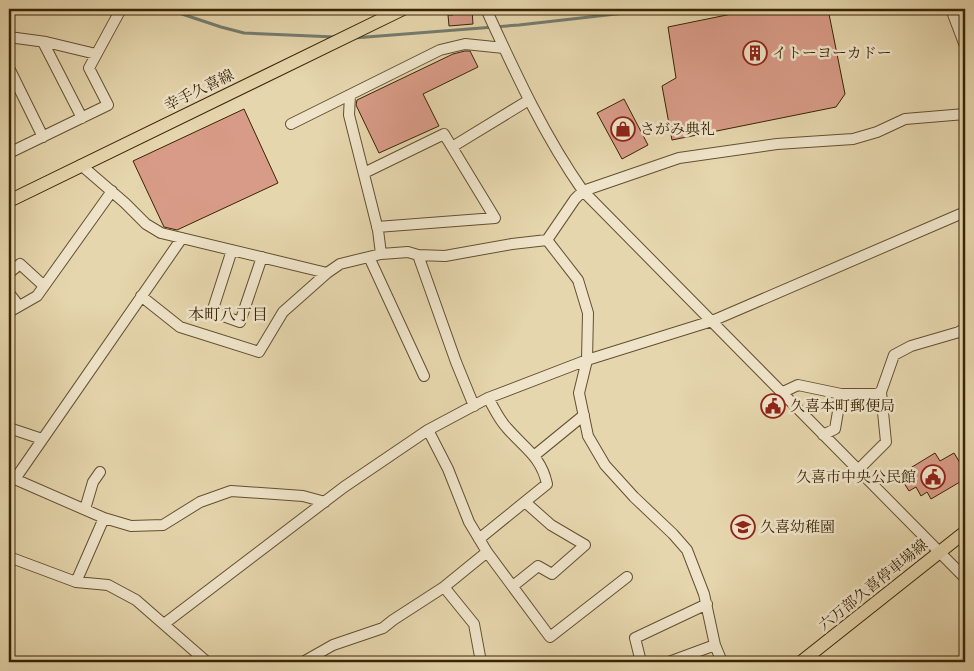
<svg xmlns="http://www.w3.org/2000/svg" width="974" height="671" font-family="'Gentium Book Plus','Noto Serif JP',serif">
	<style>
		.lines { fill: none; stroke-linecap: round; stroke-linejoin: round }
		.stream { stroke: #747c6f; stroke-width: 3 }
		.building { fill: #d89b87; stroke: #392405 }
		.minor-casing { stroke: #64502f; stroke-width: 12 }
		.major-casing { stroke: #392405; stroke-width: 14 }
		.minor { stroke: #efe4ca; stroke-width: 10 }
		.major { stroke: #e6d6ad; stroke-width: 12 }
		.labels { text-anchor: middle; stroke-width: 5; stroke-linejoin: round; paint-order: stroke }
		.poi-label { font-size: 15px; fill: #392405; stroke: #efe4ca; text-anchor: start }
		.street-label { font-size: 15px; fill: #392405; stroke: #efe4ca }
		.neighbourhood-label { font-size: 16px; fill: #392405; stroke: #efe4ca }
	</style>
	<rect width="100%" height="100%" fill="#e6d6ad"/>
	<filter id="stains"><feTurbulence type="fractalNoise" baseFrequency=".004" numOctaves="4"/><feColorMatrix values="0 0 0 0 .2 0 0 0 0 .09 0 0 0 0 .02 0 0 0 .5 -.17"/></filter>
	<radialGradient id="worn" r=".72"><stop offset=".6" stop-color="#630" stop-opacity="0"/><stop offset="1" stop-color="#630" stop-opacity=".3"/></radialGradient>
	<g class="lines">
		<path class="stream" d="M167 9 221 27 244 33 335 37
			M354 38 519 25 660 9"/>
	</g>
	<path class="building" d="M756 9H828L845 94 836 107 672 140 662 86 676 78 668 27Z
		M472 10 473 24 449 26 448 15H453V12Z
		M465 51H470L478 67 423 94 439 126 379 153 356 105 357 100 453 54Z
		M624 99 648 145 622 159 597 113Z
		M244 109 278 183 177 230 164 227 133 161Z
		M935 453 940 461 954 453 965 471V479L931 499 927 492 921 496 916 487 909 491 899 475Z"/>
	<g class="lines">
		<g class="minor-casing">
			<path id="minor" d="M486 9C515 72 543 134 583 191L965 578
				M951 9 965 46
				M9 37 46 42 96 54
				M43 42 82 118
				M9 68 43 137
				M350 95 349 115 378 230 381 254
				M291 124 440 50 465 44 504 48
				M452 147 529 100
				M9 153 108 105 89 68 121 9
				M81 165 125 203 146 224 161 233 327 273
				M364 173 444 134 495 218 377 227
				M547 240 578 280 588 313 587 360 579 393 588 436 605 465 634 497 673 534 687 550 704 594 715 645 722 662
				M232 250 212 312 240 322 262 257
				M418 255 456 362 474 406
				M369 257 424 376
				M9 273 20 264 44 286
				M9 293 19 306
				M141 296 180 327 259 352 283 312 327 273 340 264 381 254 408 252 418 255 445 256 512 244 547 240 575 199 583 191 679 158 777 144 853 139 877 132 905 119 965 114
				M9 312 37 296 112 191
				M781 393 798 385 841 394H876L881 392 894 355 911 346 959 332 965 328
				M9 428 42 439
				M428 430 448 469 469 522 487 552 550 637 627 577
				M823 435 835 429 841 394
				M535 455 584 415
				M858 470 886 442 881 392
				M10 477 104 518 76 582
				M15 479 182 238
				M85 509 93 482 100 472
				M104 518 131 526 163 525 200 502 231 491 303 496 325 502
				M479 539 547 484C541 456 524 448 507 428 499 420 494 408 488 398
				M9 557 76 582 108 585 136 600 207 662
				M513 586 538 566 552 574 585 545 551 525 525 502
				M444 587 474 624 481 662
				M164 624 344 487 428 430 488 398 587 360 712 321 965 212
				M303 662 333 645 383 628 393 620 444 587 487 552
				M641 662 635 638 707 604
				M669 662 715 645"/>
		</g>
		<g class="major-casing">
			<path id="major" d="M9 201 403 9
				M801 662 965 532"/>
		</g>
		<use href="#minor" class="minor"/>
		<use href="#major" class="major"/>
	</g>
	<defs>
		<g id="building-ring" transform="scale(1.25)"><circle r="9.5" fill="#efe4ca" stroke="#8f2418" stroke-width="1.5"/><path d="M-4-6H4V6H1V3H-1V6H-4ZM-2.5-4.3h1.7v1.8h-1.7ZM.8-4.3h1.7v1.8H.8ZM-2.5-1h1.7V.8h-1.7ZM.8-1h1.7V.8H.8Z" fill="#8f2418"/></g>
		<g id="shop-ring" transform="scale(1.25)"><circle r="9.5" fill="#efe4ca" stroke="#8f2418" stroke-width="1.5"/><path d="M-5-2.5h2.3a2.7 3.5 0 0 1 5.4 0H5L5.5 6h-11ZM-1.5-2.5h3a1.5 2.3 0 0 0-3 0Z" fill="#8f2418"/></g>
		<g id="civic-ring" transform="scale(1.25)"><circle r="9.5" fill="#efe4ca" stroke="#8f2418" stroke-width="1.5"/><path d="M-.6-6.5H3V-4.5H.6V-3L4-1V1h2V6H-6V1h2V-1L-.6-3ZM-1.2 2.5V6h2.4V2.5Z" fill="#8f2418"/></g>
		<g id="school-ring" transform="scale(1.25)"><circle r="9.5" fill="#efe4ca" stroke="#8f2418" stroke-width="1.5"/><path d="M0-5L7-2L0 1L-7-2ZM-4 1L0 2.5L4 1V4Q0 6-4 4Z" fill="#8f2418"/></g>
	</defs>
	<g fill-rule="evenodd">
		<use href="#building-ring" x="755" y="53"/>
		<use href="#shop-ring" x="623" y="129"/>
		<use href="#civic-ring" x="773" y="406"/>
		<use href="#civic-ring" x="933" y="477"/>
		<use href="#school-ring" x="743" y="527"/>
	</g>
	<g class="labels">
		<g class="poi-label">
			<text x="772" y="58">イトーヨーカドー</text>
			<text x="640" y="134">さがみ典礼</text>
			<text x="790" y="411">久喜本町郵便局</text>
			<text x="916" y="482" text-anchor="end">久喜市中央公民館</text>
			<text x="760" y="532">久喜幼稚園</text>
		</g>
		<g class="street-label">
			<text transform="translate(199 90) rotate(-26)" y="5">幸手久喜線</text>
			<text transform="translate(873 585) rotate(-39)" y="5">六万部久喜停車場線</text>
		</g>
		<g class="neighbourhood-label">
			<text x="228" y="320">本町八丁目</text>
		</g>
	</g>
	<rect width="974" height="671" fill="none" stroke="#e6d6ad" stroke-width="30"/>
	<rect x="10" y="10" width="954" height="651" fill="none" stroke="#392405" stroke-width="2.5"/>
	<rect x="15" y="15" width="944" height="641" fill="none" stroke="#392405"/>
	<rect width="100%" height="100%" filter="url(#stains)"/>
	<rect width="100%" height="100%" fill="url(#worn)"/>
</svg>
